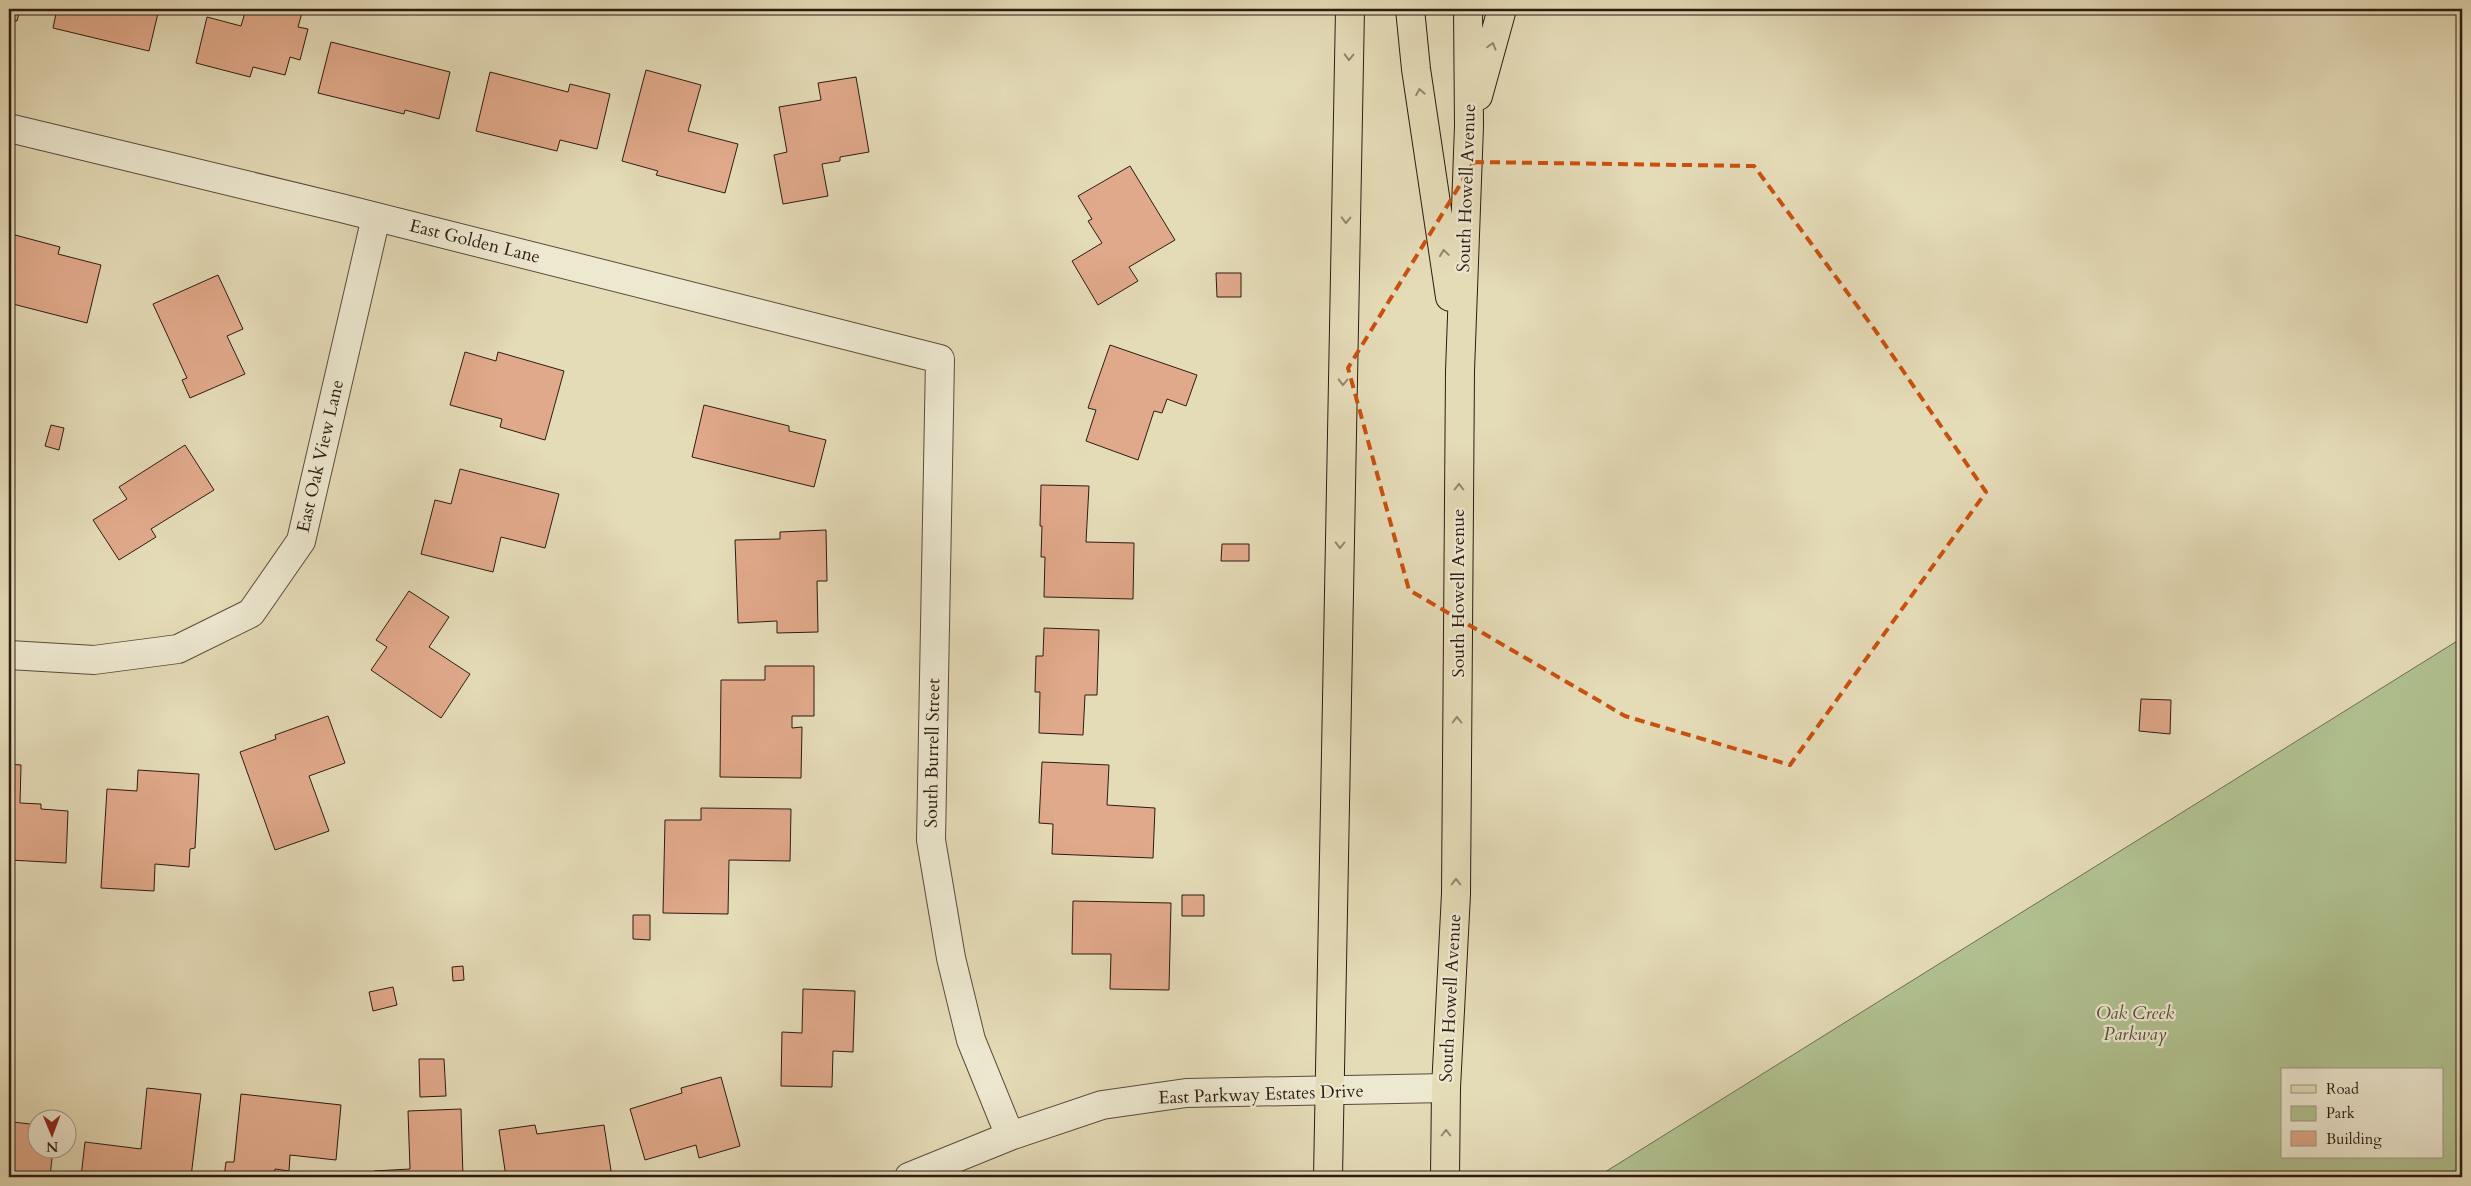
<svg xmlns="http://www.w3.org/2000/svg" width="2471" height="1186" font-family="Cardo,serif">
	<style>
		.green { fill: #b1c190; stroke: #6f6e51; fill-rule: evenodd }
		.building { fill: #e1a98b; stroke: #2d1b12 }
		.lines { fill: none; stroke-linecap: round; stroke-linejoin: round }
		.minor-casing { stroke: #5b4b3b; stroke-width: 30 }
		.primary-casing { stroke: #2d1b12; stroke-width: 30 }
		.minor { stroke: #ede8d0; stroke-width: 28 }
		.primary { stroke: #e4dbb7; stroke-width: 28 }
		.oneway { stroke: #92856d }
		.marked { fill: none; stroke: #cc500d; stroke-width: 4; stroke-dasharray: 10 6; stroke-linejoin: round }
		.labels { text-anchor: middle; stroke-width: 4.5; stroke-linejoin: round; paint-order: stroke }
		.street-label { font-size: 18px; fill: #2d1b12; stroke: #ede8d0 }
		.park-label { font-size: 18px; font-style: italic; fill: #554d38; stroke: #ede8d0 }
	</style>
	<rect width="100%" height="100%" fill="#e4dbb7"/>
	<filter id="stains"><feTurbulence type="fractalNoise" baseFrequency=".004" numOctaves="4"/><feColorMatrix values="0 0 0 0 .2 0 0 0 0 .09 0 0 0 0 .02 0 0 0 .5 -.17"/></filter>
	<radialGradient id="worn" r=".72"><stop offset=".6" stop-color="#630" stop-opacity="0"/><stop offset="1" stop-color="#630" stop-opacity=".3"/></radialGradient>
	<path class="green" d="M2462 638V1177H1597ZM2282 1070H2442V1157H2282Z"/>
	<path class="building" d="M9 9H20L17 21 9 20Z
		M57 9H159L149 51 53 28Z
		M246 9H303L298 27 308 29 300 60 290 57 285 75 253 67 250 77 196 63 207 17 241 26Z
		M331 42 450 72 439 119 405 110 404 114 318 93Z
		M646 70 701 85 688 131 738 144 725 193 656 175 658 171 622 161Z
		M490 72 568 92 570 84 610 94 597 149 560 140 557 151 476 131Z
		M856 77 869 152 840 157V161L822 164 828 196 783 204 774 155 787 152 779 107 821 100 818 83Z
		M1130 166 1175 240 1129 267 1138 281 1098 305 1072 261 1102 243 1088 221 1092 219 1078 196Z
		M15 235 60 247 58 254 101 265 87 323 9 303V241L13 242Z
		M1216 273H1241V297H1217Z
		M218 275 243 329 227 336 245 374 190 398 182 380 187 378 153 304Z
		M1110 345 1197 375 1186 406 1167 399 1162 413 1154 411 1138 460 1086 441 1096 410 1088 408Z
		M465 352 496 361 498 352 564 371 545 440 500 427 502 419 450 405Z
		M704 405 789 426V431L826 440 814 487 692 457Z
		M51 425 64 428 59 450 45 446Z
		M185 445 214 490 151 529 156 537 119 560 93 520 127 499 119 487Z
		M460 469 559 494 545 548 501 537 493 572 421 554 435 500 451 504Z
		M1041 485 1089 486 1086 542 1134 543 1133 599 1044 597 1045 557H1041L1042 526H1040Z
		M826 530 827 581H817L818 632 777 633V621L738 623 735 540 780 539V532Z
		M1222 544H1249V561H1221Z
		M409 591 449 617 429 647 470 674 441 718 371 670 387 647 376 640Z
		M1044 628 1099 630 1097 695H1085L1083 735 1039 733 1040 692H1035L1036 656H1043Z
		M765 666H814V716H792V728L802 727 801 778 720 777 721 680H765Z
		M2141 699 2171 700 2170 734 2139 731Z
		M328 716 345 763 309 776 329 831 275 850 240 752 276 739 275 735Z
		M1042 762 1109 765 1107 805 1155 808 1153 858 1052 854 1053 824 1039 823Z
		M9 764 21 765 20 803 41 804V809L68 811 66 863 9 860Z
		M138 770 199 774 195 848 190 849 189 867 155 864 154 891 101 888 107 789 137 791Z
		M701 808 791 809 790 861 729 860 728 914 663 913 665 820H701Z
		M1182 895H1204V916H1182Z
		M1073 901 1171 903 1169 990 1110 989 1111 954H1072Z
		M633 915H650V940L633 939Z
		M463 966 464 980 453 981 452 967Z
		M393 987 397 1005 373 1011 369 992Z
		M803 989 855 991 853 1052 833 1051 832 1087 781 1086 782 1032 802 1033Z
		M419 1059H444L446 1096 420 1097Z
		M721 1077 740 1146 699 1158 696 1145 645 1160 630 1109 682 1093 681 1088Z
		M147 1088 201 1094 191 1177H81L85 1142 141 1149Z
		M241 1094 341 1105 336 1160 290 1155 289 1171 275 1169 274 1177H224L226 1162H234Z
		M461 1109 463 1177H374V1171L410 1169 408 1111Z
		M9 1115 14 1116 13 1122 38 1125V1148H53L50 1177H9Z
		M535 1125 537 1134 604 1125 612 1177H506L499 1130Z"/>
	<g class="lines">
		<g class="minor-casing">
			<path id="minor" d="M9 128 341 208 940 359 931 840 951 958 971 1040 1010 1136
				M9 655 94 660 178 649 251 613 301 541 376 217
				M909 1177 1010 1136 1102 1105 1186 1093 1446 1088"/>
		</g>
		<g class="primary-casing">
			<path id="primary" d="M1410 9 1416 69 1450 297
				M1478 96 1502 9
				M1328 1177 1350 9
				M1445 1177 1446 1088 1456 894 1460 371 1469 126 1468 9"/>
		</g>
		<use href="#minor" class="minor"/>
		<use href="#primary" class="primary"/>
	</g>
	<defs><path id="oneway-chevron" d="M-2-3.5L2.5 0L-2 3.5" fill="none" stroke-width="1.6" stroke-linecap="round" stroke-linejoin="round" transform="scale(1.25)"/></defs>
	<g class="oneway">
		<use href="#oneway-chevron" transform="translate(1492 46) rotate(-74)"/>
		<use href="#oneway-chevron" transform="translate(1349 57) rotate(91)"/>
		<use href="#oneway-chevron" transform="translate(1420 92) rotate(-100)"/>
		<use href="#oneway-chevron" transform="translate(1346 220) rotate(91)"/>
		<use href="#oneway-chevron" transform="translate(1444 253) rotate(-98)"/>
		<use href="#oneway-chevron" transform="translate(1343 382) rotate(91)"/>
		<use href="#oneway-chevron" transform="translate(1459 487) rotate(-90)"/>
		<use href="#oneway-chevron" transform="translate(1340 545) rotate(91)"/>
		<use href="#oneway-chevron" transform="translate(1457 720) rotate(-90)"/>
		<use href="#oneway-chevron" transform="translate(1456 882) rotate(-90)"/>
		<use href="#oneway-chevron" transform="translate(1446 1133) rotate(-90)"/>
	</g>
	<path class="marked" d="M1474 162 1754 166 1875 330 1986 492 1790 765 1625 716 1409 590 1348 368Z"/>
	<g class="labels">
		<g class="street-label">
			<text transform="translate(1466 188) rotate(-88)" y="6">South Howell Avenue</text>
			<text transform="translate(475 241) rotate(14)" y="6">East Golden Lane</text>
			<text transform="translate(320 456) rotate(-77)" y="6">East Oak View Lane</text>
			<text transform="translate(1458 593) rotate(-90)" y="6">South Howell Avenue</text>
			<text transform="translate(932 753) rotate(-89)" y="6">South Burrell Street</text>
			<text transform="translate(1450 998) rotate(-87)" y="6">South Howell Avenue</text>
			<text transform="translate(1261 1094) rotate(-2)" y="6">East Parkway Estates Drive</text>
		</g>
		<g class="park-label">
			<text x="2135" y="1019">Oak Creek<tspan x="2135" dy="21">Parkway</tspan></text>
		</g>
	</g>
	<rect width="2471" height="1186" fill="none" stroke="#e4dbb7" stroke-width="30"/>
	<rect x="10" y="10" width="2451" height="1166" fill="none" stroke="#2d1b12" stroke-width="2.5"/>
	<rect x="15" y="15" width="2441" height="1156" fill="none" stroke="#2d1b12"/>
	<rect x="2281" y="1068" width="162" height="90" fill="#ede8d0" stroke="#a09684"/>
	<rect x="2291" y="1085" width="25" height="8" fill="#e4dbb7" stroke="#a09684"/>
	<text x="2326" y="1094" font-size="15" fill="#2d1b12">Road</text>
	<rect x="2291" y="1106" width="25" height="15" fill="#b1c190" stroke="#a09684"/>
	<text x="2326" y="1118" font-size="15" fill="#2d1b12">Park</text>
	<rect x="2291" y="1131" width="25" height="15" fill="#e1a98b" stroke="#a09684"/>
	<text x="2326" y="1144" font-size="15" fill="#2d1b12">Building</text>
	<g transform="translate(52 1134) rotate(179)"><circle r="24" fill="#ede8d0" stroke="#a09684"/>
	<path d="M0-4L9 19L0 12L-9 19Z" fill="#8f2418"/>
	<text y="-8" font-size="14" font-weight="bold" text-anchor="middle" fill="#2d1b12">N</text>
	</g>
	<rect width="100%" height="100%" filter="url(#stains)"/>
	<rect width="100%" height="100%" fill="url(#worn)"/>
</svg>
